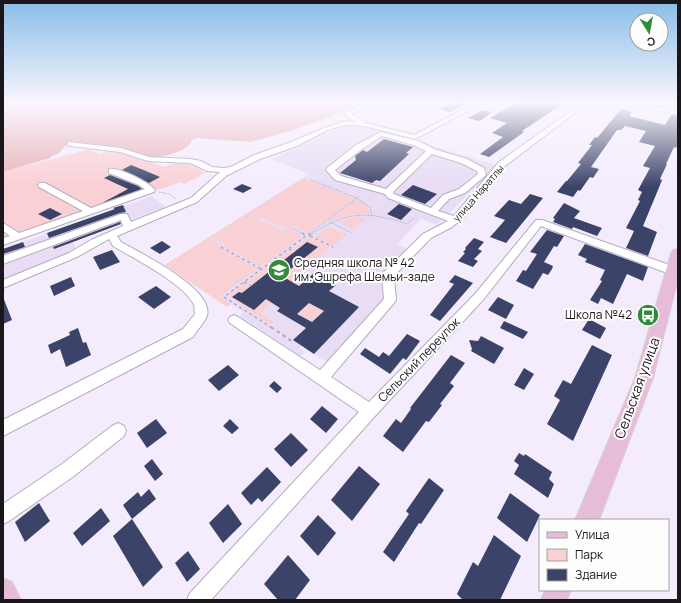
<svg xmlns="http://www.w3.org/2000/svg" width="681" height="603" font-family="Manrope,sans-serif">
	<style>
		.built { fill: #e8ddf5 }
		.green { fill: #f9d0d4; fill-rule: evenodd }
		.forest { fill: #e8b1b7 }
		.building { fill: #3b4368; fill-rule: evenodd }
		.lines { fill: none; stroke-linecap: round; stroke-linejoin: round }
		.minor-casing { stroke: #b4adbd; stroke-width: 2 }
		.major-casing { stroke: #d6d5d6; stroke-width: 2 }
		.path-far2 { stroke: #b1abb8; stroke-width: 1; stroke-dasharray: 1.5 1.5; stroke-linecap: butt }
		.path-far1 { stroke: #b1abb8; stroke-width: 1.5; stroke-dasharray: 3 3; stroke-linecap: butt }
		.path { stroke: #b1abb8; stroke-width: 2; stroke-dasharray: 3.5 3.5; stroke-linecap: butt }
		.minor { fill: #fff; fill-rule: evenodd }
		.major { fill: #e6bcd9; fill-rule: evenodd }
		.labels { text-anchor: middle; stroke-width: 4; stroke-linejoin: round; paint-order: stroke }
		.far-street-label { font-size: 10px; fill: #19161c; stroke: #fdfdfd }
		.poi-label { font-size: 12px; fill: #19161c; stroke: #fdfdfd; text-anchor: start }
		.street-label { font-size: 12px; fill: #19161c; stroke: #fdfdfd }
		.near-street-label { font-size: 14px; fill: #19161c; stroke: #fdfdfd }
	</style>
	<rect width="100%" height="100%" fill="#f4ecfd"/>
	<path class="built" d="M351 123 370 129 373 128 497 165 437 225 421 219 397 244 407 249 382 274 386 299 328 363 302 346 300 348 305 352 300 357 239 316 243 312 231 304 227 307 165 265 309 174 271 159Z
		M152 196 165 207 73 242 77 252 3 281V249Z"/>
	<path class="green" d="M90 149 99 154 106 151 110 153 118 150 164 167C180 160 191 164 205 173L200 175 201 176 184 184 181 182 158 190 152 187 3 240V172Z
		M303 178 355 199 308 233 294 226 290 229 304 236 261 267 224 247 226 245 213 238 211 239 223 246 220 248 258 269 220 296 231 304 227 307 165 265ZM301 189 326 200 282 231 257 219Z
		M300 190 324 200 285 228 260 217Z
		M357 199 366 205 371 214 349 215 327 221Z
		M369 217 353 229 338 222 349 218Z
		M330 227 347 234 333 246 314 237Z
		M308 237 329 247V249L294 278 302 283 293 290 282 276 318 247 307 242 296 251 292 249Z
		M289 251 293 253 272 271 270 270 252 285 247 282Z
		M244 284 249 287 242 293 239 292 233 297 254 310 266 299 272 303 260 313 274 322 271 325 230 297V295Z
		M309 303 313 305 316 303 326 309 312 322 297 314Z"/>
	<path class="forest" d="M3 103H369L293 130 251 142 198 138 192 140C190 151 159 159 149 157 141 156 135 152 128 150 109 145 86 144 66 145L58 154 52 156 50 158 3 172Z"/>
	<path class="building" d="M454 103H468L450 112 440 109Z
		M515 103 523 105V103H564L522 131 524 132 489 157 480 154 503 137 492 133 507 123 490 118Z
		M621 109 632 112 629 116 665 125 671 115 678 116V143L676 148 674 147 666 164H667L660 179 662 180 658 190 643 226 657 232 648 256 626 248 634 231 626 228 640 201 638 200 642 192 638 190 650 168 643 166 655 146 639 142 646 131 625 126 621 130H617L591 167 599 169 593 178 590 177 580 191 578 190 573 197 557 192 566 181H567L581 164 578 163 592 145H589L595 137 597 138Z
		M483 110 492 112 480 121 468 118Z
		M384 139 413 147 406 153 409 154 380 181 376 180 372 183 340 173 356 160 355 156 363 150 367 152Z
		M131 165 146 171 160 177 149 183 122 170Z
		M110 175 138 186 142 189 102 203 128 189 104 178Z
		M242 184 252 188 243 193 233 189Z
		M413 185 437 194 425 204 401 195Z
		M530 194 543 198 506 243 490 237 505 220 494 216 509 200 521 204Z
		M564 203 580 211 574 218 602 228 597 236 573 227 572 229 553 222 555 219 553 218Z
		M399 204 412 209 401 220 387 214Z
		M123 205 126 212 120 213 49 238 47 233 115 209 113 208Z
		M50 208 62 214 50 220 38 214Z
		M120 222 121 224 54 249 53 247Z
		M547 230 564 236 557 247 554 246 544 262 553 266 552 269 548 275 543 273 533 289 516 281 523 270 526 271 537 254 530 252Z
		M474 238 484 242 478 249 482 251 474 259 478 261 473 267 458 261 465 253 463 252 466 249 465 248Z
		M162 241 171 247 160 254 150 248Z
		M23 242 25 247 3 254V249Z
		M307 242 318 247 282 276 299 286 314 273 336 285 329 291 359 307 314 354 293 340 306 328 277 311 280 308 266 299 254 310 232 297 239 292 242 293ZM309 303 324 311 312 322 297 314Z
		M585 244 648 267 643 281 627 274 613 304 601 298 598 304 590 300 602 281 600 280 605 270 585 262 587 259 578 255Z
		M112 250 120 262 100 270 93 257Z
		M455 275 473 283 440 321 430 315 454 284 449 282Z
		M71 277 75 286 54 296 50 286Z
		M156 286 171 297 154 309 138 297Z
		M3 297 12 320 3 324Z
		M498 297 514 305 506 319 488 310Z
		M589 319 606 328 600 339 582 330Z
		M504 321 528 332 523 339 500 328Z
		M78 328 83 343 86 342 91 355 66 367 60 349 51 354 48 345 70 335 69 332Z
		M407 334 420 341 406 360 403 358 390 374 360 354 365 348 379 357 383 352 389 356Z
		M481 336 504 348 494 364 471 351 472 349 469 340 478 341Z
		M592 345 612 355 573 441 547 424 560 400 554 396 563 380 571 384Z
		M451 355 465 363 450 383 454 386 440 404 442 405 429 422 426 421 403 452 383 436 396 419 401 423 411 409 410 408Z
		M228 365 239 375 219 391 208 380Z
		M524 368 534 374 524 390 514 385Z
		M274 381 282 388 277 393 269 386Z
		M322 406 338 419 326 433 310 419Z
		M156 419 167 433 147 448 137 433Z
		M230 419 239 428 232 434 223 426Z
		M291 433 308 450 291 467 274 449Z
		M519 453 524 456 525 454 552 472 549 479 554 484 548 498 514 474 519 465 514 461Z
		M152 459 163 474 155 481 144 466Z
		M359 466 380 484 352 521 331 500Z
		M267 467 281 482 262 502 258 498 251 505 241 493Z
		M429 478 444 490 421 524 419 523 394 562 383 552 409 514 406 511Z
		M149 489 156 499 132 519 123 505 138 492 141 497Z
		M510 493 540 515 527 542 497 518Z
		M39 503 50 521 25 542 15 522Z
		M228 504 242 524 223 543 209 523Z
		M101 508 110 521 82 546 73 533Z
		M318 515 336 533 318 556 300 536Z
		M132 519 163 567 143 587 113 536Z
		M494 535 521 556 500 600H463L457 594 473 562 478 566Z
		M188 551 200 569 187 582 175 563Z
		M288 555 310 580 295 600H278L264 584Z"/>
	<g class="lines">
		<g class="minor-casing">
			<path id="minor" d="M371 103H378L351 114 366 123 414 135 476 103H483L415 139 364 126 345 125 328 130 297 146 260 159 226 176 197 202 117 236 121 242C140 253 215 289 207 316 204 323 197 330 193 337L3 436V420L183 329 195 314C194 311 195 308 194 305 185 284 133 258 113 246L109 239 77 257 3 288V280L69 253 91 240 123 226 121 220 3 264V256L121 214H127L131 222 191 198 220 172 207 171 190 163 148 161 120 152 71 146H68V142L121 148 149 157 190 159 201 161 212 167 224 168 231 167 254 155 291 142 324 128 345 121 355 122 345 115V112Z
				M582 103H588L505 166 464 217 452 227 431 238 394 276 396 300 394 303 331 377 369 402 475 294 536 220H542L678 268V274H670L541 226 483 300 375 416 211 600H187L190 593 359 412 230 323 228 320 230 317 234 315 238 317 320 370 384 299 382 275 384 272 423 234 448 221 388 198 385 194 335 180 326 170 327 168 356 145 381 132 419 141 434 149 467 159 484 168 486 175 465 193 449 199 438 211 454 216 499 162ZM382 136 413 145 426 151 386 189 341 176 335 170 362 149ZM432 154 461 163 477 171 478 174 459 189 443 195 431 208 394 194 393 192Z
				M627 103H636L678 111V115Z
				M109 169C119 167 149 182 155 190L154 192 3 245V238L10 236 3 231V223L19 233 83 211 39 187 38 185 39 183H45L91 208 145 189 139 185 109 173Z
				M118 423 124 426 126 431 124 436 74 476 9 521 3 524V504L62 464 112 426Z"/>
		</g>
		<g class="major-casing">
			<path id="major" d="M678 249V279L653 378 599 520H575L635 378 671 253 673 250Z
				M3 578 12 582 21 600H3Z
				M545 590H571L567 600H541Z"/>
		</g>
		<path class="path-far2" d="M159 192 169 194 176 199
			M357 198 370 207 372 216
			M330 222 352 233
			M292 228 304 234
			M309 234 357 198 311 180
			M312 234C345 211 369 211 407 224L415 217"/>
		<path class="path-far1" d="M302 233 306 235
			M309 236 313 233
			M310 236 333 247
			M221 247 261 269
			M289 249 294 252
			M244 282 251 286
			M272 328 224 297 310 233"/>
		<path class="path" d="M271 327 293 342"/>
		<use href="#minor" class="minor"/>
		<use href="#major" class="major"/>
	</g>
	<linearGradient id="sky" x2="0" y2="1"><stop stop-color="#89bce8"/><stop offset="0.55" stop-color="#faf6fe"/><stop offset="1" stop-color="#faf6fe" stop-opacity="0"/></linearGradient>
	<rect width="681" height="187" fill="url(#sky)"/>
	<defs>
		<g id="school-disc" transform="scale(1.15)"><circle r="9.5" fill="#328a3a" stroke="#fdfdfd"/><path d="M0-5L7-2L0 1L-7-2ZM-4 1L0 2.5L4 1V4Q0 6-4 4Z" fill="#fff"/></g>
		<g id="bus-disc" transform="scale(1.15)"><circle r="9.5" fill="#328a3a" stroke="#fdfdfd"/><path d="M-5-6H5V4H4V6H2V4H-2V6H-4V4H-5ZM-3.5-4V0h7V-4ZM-3.5 1.2v1.5H-2V1.2ZM2 1.2v1.5H3.5V1.2Z" fill="#fff"/></g>
	</defs>
	<g fill-rule="evenodd">
		<use href="#school-disc" x="279" y="270"/>
		<use href="#bus-disc" x="648" y="315"/>
	</g>
	<g class="labels">
		<g class="far-street-label">
			<text transform="translate(478 193) rotate(-49)" y="4">улица Наратлы</text>
		</g>
		<g class="poi-label">
			<text x="294" y="267">Средняя школа № 42<tspan x="294" dy="14">им. Эшрефа Шемьи-заде</tspan></text>
			<text x="632" y="319" text-anchor="end">Школа №42</text>
		</g>
		<g class="street-label">
			<text transform="translate(419 360) rotate(-46)" y="4">Сельский переулок</text>
		</g>
		<g class="near-street-label">
			<text transform="translate(637 388) rotate(-70)" y="5">Сельская улица</text>
		</g>
	</g>
	<rect width="681" height="603" fill="none" stroke="#19161c" stroke-width="8"/>
	<rect x="539" y="519" width="130" height="72" fill="#fdfdfd" stroke="#a2a1a3"/>
	<rect x="547" y="532" width="20" height="6" fill="#e6bcd9" stroke="#a2a1a3"/>
	<text x="575" y="539" font-size="12" fill="#19161c">Улица</text>
	<rect x="547" y="549" width="20" height="12" fill="#f9d0d4" stroke="#a2a1a3"/>
	<text x="575" y="559" font-size="12" fill="#19161c">Парк</text>
	<rect x="547" y="569" width="20" height="12" fill="#3b4368" stroke="#a2a1a3"/>
	<text x="575" y="579" font-size="12" fill="#19161c">Здание</text>
	<g transform="translate(649 32) rotate(169)"><circle r="19" fill="#fdfdfd" stroke="#a2a1a3"/>
	<path d="M0-3L7 15L0 10L-7 15Z" fill="#328a3a"/>
	<text y="-6" font-size="11" font-weight="bold" text-anchor="middle" fill="#19161c">С</text>
	</g>
</svg>
